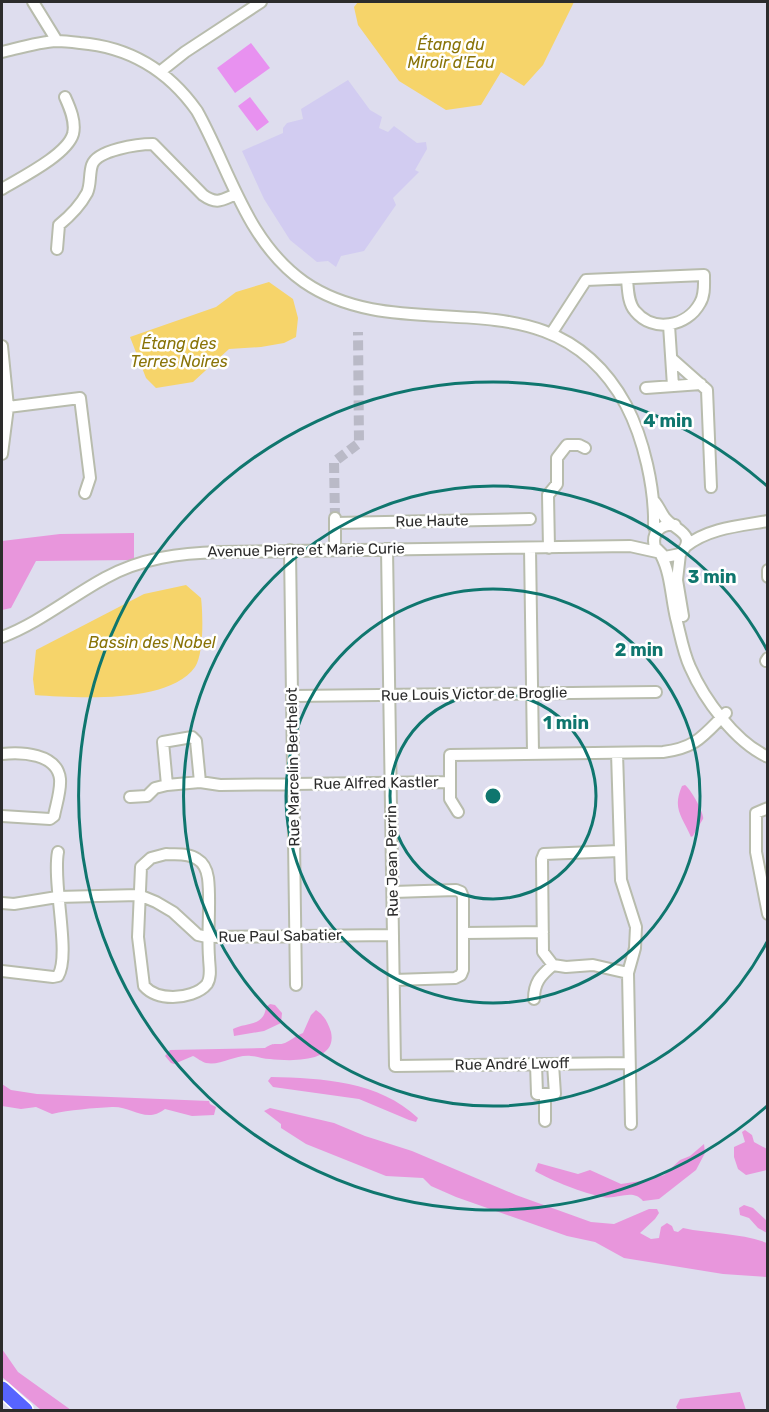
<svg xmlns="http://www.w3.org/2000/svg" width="769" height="1412" font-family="Rubik,sans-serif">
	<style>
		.education { fill: #d2ccf1 }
		.green { fill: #e896dc }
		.pitch { fill: #e891f0 }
		.water { fill: #f6d46a }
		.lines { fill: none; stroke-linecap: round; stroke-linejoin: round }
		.minor-tunnel { stroke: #babac7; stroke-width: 10; stroke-dasharray: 10 5; stroke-linecap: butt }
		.minor-casing { stroke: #b8bcad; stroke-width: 14 }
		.highway-casing { stroke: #fff; stroke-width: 18 }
		.minor { stroke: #fff; stroke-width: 10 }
		.highway { stroke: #5764ff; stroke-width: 15 }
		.ring { fill: none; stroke: #0f766e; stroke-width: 3 }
		.labels { text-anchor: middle; stroke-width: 5; stroke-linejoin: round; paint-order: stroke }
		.street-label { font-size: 15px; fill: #2c2c2c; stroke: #fff }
		.water-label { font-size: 16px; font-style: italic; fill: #897307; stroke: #fff }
		.centre { fill: #0f766e; stroke: #fff; stroke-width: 3 }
		.ring-label { font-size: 18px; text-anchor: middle; font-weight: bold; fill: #0f766e; stroke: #fff; stroke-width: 5; stroke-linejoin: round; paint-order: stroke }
	</style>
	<rect width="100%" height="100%" fill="#deddee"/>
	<path class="education" d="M348 80 370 110 382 117 379 128 388 132 394 126 417 143 426 142 427 149 415 170 419 172 393 198 396 205 364 251 341 256 336 267 328 261 317 262 290 240 264 199 242 151 283 133V128L287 123 303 119 301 109Z"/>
	<path class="green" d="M134 533V560L36 561 11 608 2 610V541L60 534Z
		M685 785C690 788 705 814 703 819 700 824 696 830 693 836L691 837C682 816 672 809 682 786Z
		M270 1004 275 1005 282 1013 281 1023 264 1031 234 1036 233 1029C246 1022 264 1027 266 1007Z
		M316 1010C325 1016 328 1023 331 1032 338 1064 289 1061 270 1059 263 1059 257 1056 251 1056 236 1054 221 1066 206 1063 202 1062 197 1058 193 1056L174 1064 171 1063 165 1056 170 1050 265 1048C275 1041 276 1046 285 1043 290 1041 295 1036 303 1033L311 1015Z
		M271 1077C322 1078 379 1081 418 1118L416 1122 409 1120 359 1099 273 1087 268 1081Z
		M2 1084 11 1090 37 1094 209 1101 210 1104 216 1107 214 1115 192 1116 165 1109C146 1124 132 1106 112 1107 93 1108 69 1110 52 1114L36 1107 21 1109 2 1106Z
		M270 1108 334 1123 365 1136 412 1151 516 1195 591 1222 614 1224 649 1209H657L659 1213 655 1219 640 1233 651 1239 659 1238 661 1227 667 1223 672 1226 674 1231 678 1232 683 1228C710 1234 742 1233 767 1243V1277L723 1274 624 1258 595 1242 567 1236 456 1197 431 1186 423 1178 386 1176 306 1144 281 1128V1124L264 1111Z
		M745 1130 752 1135 754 1142 767 1149V1170L746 1175 738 1169 734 1157V1147L745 1142 742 1132Z
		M704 1144 705 1153 696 1170 659 1199 643 1201C632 1188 618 1200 603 1197 583 1193 552 1181 535 1171L538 1163 578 1174 590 1170 621 1184 641 1181 664 1175 680 1160 690 1156Z
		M744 1205 753 1208 767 1221V1233L758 1228 749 1218 740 1215 739 1208Z
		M2 1349 18 1372 71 1410H41L2 1377Z
		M740 1392 746 1410H678L676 1407 680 1399Z"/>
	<path class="pitch" d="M251 43 270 68 235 93 217 68Z
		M250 97 269 122 257 131 238 106Z"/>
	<path class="water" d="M358 2H574L543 65 524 86 501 72 481 105 446 110 399 81 358 25 354 7Z
		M269 282 293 299 298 318 296 337 284 343 261 347 229 349 193 382 156 388 146 378 130 337 216 307 236 292Z
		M186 585 201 598C203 614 204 654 195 667 169 704 77 698 35 695L33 679 36 650 144 594Z"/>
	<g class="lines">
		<path class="minor-tunnel" d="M335 518 334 462 359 443 358 332"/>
		<g class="minor-casing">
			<path id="minor" d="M33 2 57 41
				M2 52C19 48 38 42 57 41 64 41 72 42 80 43 129 47 168 70 197 111 230 170 246 241 304 282 407 353 550 266 626 405 644 439 655 489 654 527L657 531
				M161 71 185 52 261 2
				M2 189C20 178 67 155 73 134 76 122 70 108 65 97
				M57 249 59 225C70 216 80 206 87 193 91 185 89 174 92 165 97 150 138 144 153 144L203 195C217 205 222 200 236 194
				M669 325 673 386
				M551 334 586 280 704 275C704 285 705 295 700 303 687 327 653 333 635 311 628 303 628 290 627 279
				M2 346 8 407 2 454
				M672 359 707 390 711 487
				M646 388 701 384
				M8 407 80 398 90 478 85 493
				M655 502C659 507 661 513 665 518 674 530 699 534 680 554L665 557 655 547C651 533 661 523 675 525
				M335 518V550
				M335 523 530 519
				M686 546C709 528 739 526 768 521
				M530 548 533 753
				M549 548 548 495 557 484V458L567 445H579L585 448
				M387 549 395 1066 629 1063
				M290 550 296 985
				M680 554 677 580 683 616
				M661 555C671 574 671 597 676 618 680 633 683 652 690 667 704 699 735 742 768 757
				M768 570V577
				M2 637C39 623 70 597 105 578 141 558 180 553 220 552L630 546 657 552
				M766 661 768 658
				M292 696 656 692
				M617 753 621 880 636 927 635 948 628 973 631 1124
				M2 754C21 752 57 753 60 779 61 791 56 805 54 816L50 819 2 816
				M450 782V799L458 812
				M167 785 163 742 192 737 196 741 200 782
				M130 797 147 796 155 788 167 785 200 782 220 785 450 782V755L663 752C696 748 703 736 726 713
				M768 808 756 813V852L768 914
				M619 851 544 854 542 859 543 952 553 965 566 967 593 965 628 973
				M166 854C176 855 189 853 197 859 204 863 207 871 208 878 211 902 207 931 209 957 209 965 212 976 207 984 200 993 184 997 173 997 162 997 152 995 144 986L138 937 141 867 151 858Z
				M393 892 456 890 461 892 463 897V970L461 975 455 978 394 980
				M2 903 14 904 57 897 139 895 156 902 173 912 198 935 207 937 393 935
				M463 933 543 932
				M2 971 53 977 58 976C71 955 52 883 58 852
				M534 999C534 983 540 976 553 965
				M536 1064 537 1094H555L553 1064
				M545 1094V1121"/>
		</g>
		<g class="highway-casing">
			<path id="highway" d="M2 1389 25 1410"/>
		</g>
		<use href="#minor" class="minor"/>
		<use href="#highway" class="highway"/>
	</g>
	<g class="ring">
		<circle cx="493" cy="796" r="103"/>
		<circle cx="493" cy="796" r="207"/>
		<path d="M767 942A310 310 0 1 1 767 650"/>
		<path d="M767 1106A414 414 0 1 1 767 486"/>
	</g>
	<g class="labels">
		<g class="street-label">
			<text transform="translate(432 521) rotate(-1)" y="5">Rue Haute</text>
			<text transform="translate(306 550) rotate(-1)" y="5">Avenue Pierre et Marie Curie</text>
			<text transform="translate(474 694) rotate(-1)" y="5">Rue Louis Victor de Broglie</text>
			<text transform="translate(293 767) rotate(-91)" y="5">Rue Marcelin Berthelot</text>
			<text transform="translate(376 783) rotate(-1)" y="5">Rue Alfred Kastler</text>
			<text transform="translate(392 861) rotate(-91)" y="5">Rue Jean Perrin</text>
			<text transform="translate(280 936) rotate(-1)" y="5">Rue Paul Sabatier</text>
			<text transform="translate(512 1064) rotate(-1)" y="5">Rue André Lwoff</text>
		</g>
		<g class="water-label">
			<text x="451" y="50">Étang du<tspan x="451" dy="18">Miroir d'Eau</tspan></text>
			<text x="179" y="349">Étang des<tspan x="179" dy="18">Terres Noires</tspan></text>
			<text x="152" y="648">Bassin des Nobel</text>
		</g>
	</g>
	<circle cx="493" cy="796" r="9" class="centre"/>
	<g class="ring-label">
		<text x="668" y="427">4 min</text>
		<text x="712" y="583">3 min</text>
		<text x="639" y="656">2 min</text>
		<text x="566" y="729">1 min</text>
	</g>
	<rect width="769" height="1412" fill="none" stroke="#2c2c2c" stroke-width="6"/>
</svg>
